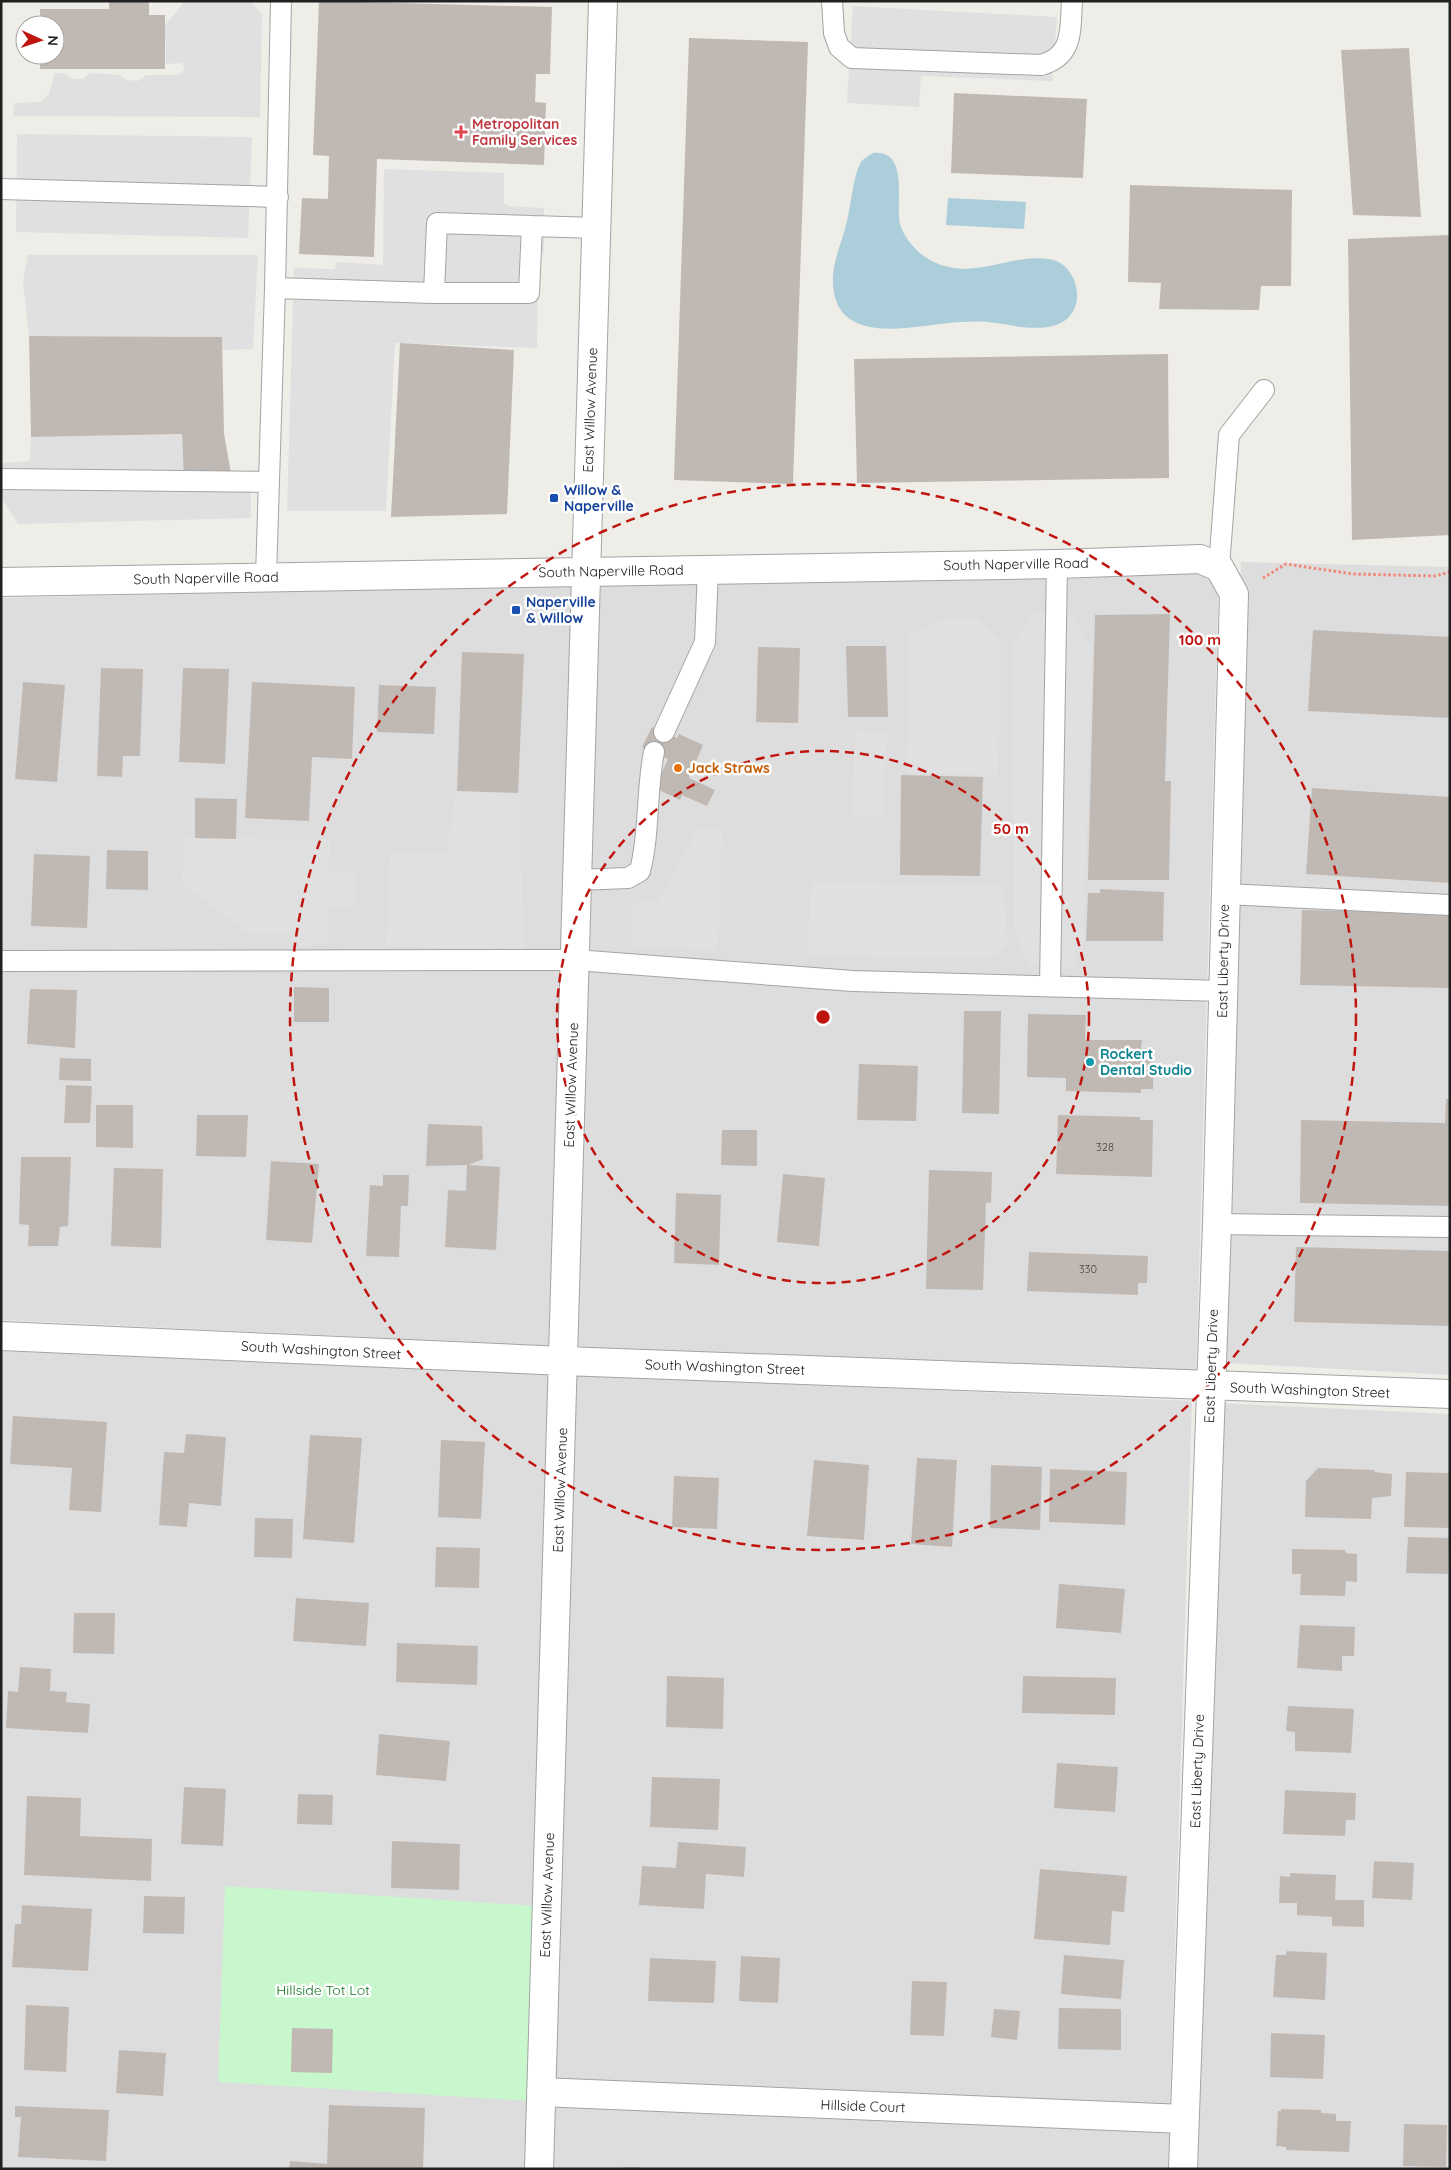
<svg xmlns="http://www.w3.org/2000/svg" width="1451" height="2170" font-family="Quicksand,sans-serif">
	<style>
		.residential { fill: #dedddd }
		.park { fill: #c8f6cd }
		.parking { fill: #e0e0e0 }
		.water { fill: #abceda }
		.building { fill: #c0b9b3 }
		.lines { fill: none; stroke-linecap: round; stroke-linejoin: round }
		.service-casing { stroke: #a4a4a4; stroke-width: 22 }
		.minor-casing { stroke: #a4a4a4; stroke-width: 30 }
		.path { stroke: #ef8878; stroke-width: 3; stroke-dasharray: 2.5 2.5; stroke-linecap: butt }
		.service { stroke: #fff; stroke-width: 20 }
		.minor { stroke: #fff; stroke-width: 28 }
		.ring { fill: none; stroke: #c0150f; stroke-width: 2.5; stroke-dasharray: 9 6 }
		.health-dot { fill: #e0444e; stroke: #fff; stroke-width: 2 }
		.transit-dot { fill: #1a4fb4; stroke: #fff; stroke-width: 2 }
		.food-dot { fill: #e8710a; stroke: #fff; stroke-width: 2 }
		.culture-dot { fill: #0f9aa8; stroke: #fff; stroke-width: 2 }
		.labels { text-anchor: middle; stroke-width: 5; stroke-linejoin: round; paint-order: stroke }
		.number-label { font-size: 11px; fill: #484645 }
		.health-label { font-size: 14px; font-weight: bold; fill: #be3a42; stroke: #fff; text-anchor: start }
		.street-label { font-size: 14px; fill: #202020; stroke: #fff }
		.transit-label { font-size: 14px; font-weight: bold; fill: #164399; stroke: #fff; text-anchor: start }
		.food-label { font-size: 14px; font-weight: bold; fill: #c56008; stroke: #fff; text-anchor: start }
		.culture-label { font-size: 14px; font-weight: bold; fill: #0d838f; stroke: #fff; text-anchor: start }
		.park-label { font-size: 14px; fill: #147720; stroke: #fff }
		.centre { fill: #c0150f; stroke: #fff; stroke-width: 2.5 }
		.ring-label { font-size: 15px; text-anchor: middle; font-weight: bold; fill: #c0150f; stroke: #fff; stroke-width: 5; stroke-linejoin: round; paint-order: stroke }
	</style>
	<rect width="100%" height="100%" fill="#efede7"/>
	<path class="residential" d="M1241 562 1450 567V1375L1226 1363Z
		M1219 571 1196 1376 1 1320V598Z
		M1 1351 1192 1401 1168 2169H1Z
		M1220 1403 1450 1414V2169H1196Z"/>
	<path class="park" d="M225 1886 538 1906 531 2101 218 2082Z"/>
	<path class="parking" d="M185 1H250L262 14 260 117 13 116 14 103 41 102 49 94 55 73H64L73 79H83L90 73 119 75 127 80 138 81 146 75H179L185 69 182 63 166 64 165 25Z
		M853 6 1057 17 1052 81 921 76 919 107 847 103Z
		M17 134 252 137 248 238 16 232Z
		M384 169 504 173V203L508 206 544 208V253L538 254 537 348 395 343 386 511H287L294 268 335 269 336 262 383 265Z
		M28 255H258L253 349 222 350 221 337 29 336 23 281Z
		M182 434 184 479 251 477V518L18 524 1 498 2 463 30 461 31 437Z
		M1070 612 1092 648 1083 952 1075 950 1074 967H1028L1014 930 1013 644 1034 614Z
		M945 618H978L1000 642 998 775 906 773 909 636Z
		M855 730 887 732 883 816 852 818Z
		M456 788 519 793 524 949 386 947 390 853 447 852Z
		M698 829H722L718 951 632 946 631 903 658 901Z
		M184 838 330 839 329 871 355 873V908L328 909 327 943 292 947 291 934H249L182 883Z
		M811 882 998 884 1005 896 1007 945 995 958 808 957Z"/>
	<path class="water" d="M873 153C910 149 895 204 900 224 904 239 920 256 934 262 975 281 1009 253 1049 259 1081 263 1092 321 1048 327 1027 330 1008 324 988 322 979 321 970 322 961 322 916 324 830 352 833 276 834 259 842 241 846 225 851 208 853 175 861 162 864 158 869 156 873 153Z
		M948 198 1026 202 1024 229 946 225Z"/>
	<path class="building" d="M109 1H149V15H165V69H40V55H55V25H40V9H109Z
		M319 1 552 7 550 74H536L535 102 546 103 544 165 377 159 374 257 299 254 302 198 328 199 329 156 313 155Z
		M689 38 808 42 793 484 674 480Z
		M1409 48 1421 217 1353 215 1341 50Z
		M954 93 1087 99 1083 178 951 173Z
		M1130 185 1292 190 1291 286H1261L1259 310 1159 309 1161 283 1128 282Z
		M1450 235V535L1352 540 1348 239Z
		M29 336 222 337 224 434 232 479H184L182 434 31 437Z
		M400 343 514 350 507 514 391 517Z
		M1168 354 1169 478 857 483 854 359Z
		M1170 614 1165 781H1171L1169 880H1088L1095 615Z
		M1313 630 1450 637V718L1308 711Z
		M846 646H886L888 717H848Z
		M758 647 800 648 798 723 756 722Z
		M462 652 524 654 518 793 457 791Z
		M101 668 143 669 140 756H123L122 777 97 776Z
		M183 668 229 669 225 764 179 762Z
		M23 682 65 685 57 782 15 779Z
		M252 682 355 687 352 759 312 757 309 821 245 818Z
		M379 685 436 687 434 734 377 732Z
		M652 727 677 738 679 734 703 745 689 778 715 790 707 806 682 795 680 800 655 788 668 759 642 747Z
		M901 775 983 777 980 876 900 875Z
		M1312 788 1450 797V883L1306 874Z
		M195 798 237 799 236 839 195 838Z
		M107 850 148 851V890L106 889Z
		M34 854 90 856 87 928 31 926Z
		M1100 889 1164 892 1163 941H1086L1088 893H1100Z
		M1302 910 1450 913V988L1300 985Z
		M294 987 329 988V1022H294Z
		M30 989 77 990 75 1048 27 1044Z
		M964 1011H1001L999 1114 962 1113Z
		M1028 1014 1086 1015 1085 1040H1142L1141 1048H1154L1153 1089H1141V1093L1066 1091V1078L1027 1077Z
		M60 1058 91 1059V1081L59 1080Z
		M859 1064 918 1066 916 1121 857 1120Z
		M66 1085 92 1086 90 1123H64Z
		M1446 1099H1450V1206L1300 1203 1301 1120 1445 1123Z
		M96 1105H133V1148L96 1147Z
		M197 1115H248L246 1157 196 1156Z
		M1058 1115 1140 1117V1120H1153L1152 1177 1056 1174Z
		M428 1124 482 1126 483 1159 468 1165 500 1167 496 1250 445 1247 448 1190 466 1191 467 1165 426 1166Z
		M722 1130H757V1166L721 1165Z
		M21 1157H71L68 1226 60 1227 58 1246H28L29 1225 19 1224Z
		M271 1161 319 1164 312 1243 266 1240Z
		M114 1168 163 1169 161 1248 111 1246Z
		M929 1170 992 1172 991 1203 986 1202 983 1290 926 1289Z
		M783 1174 825 1178 819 1246 777 1242Z
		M383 1175H409L408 1206H401L399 1257 366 1256 370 1185 383 1186Z
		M676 1193 721 1195 719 1265 674 1263Z
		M1296 1247 1450 1251V1326L1294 1322Z
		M1029 1252 1148 1256 1147 1283H1138V1295L1027 1291Z
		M13 1416 107 1422 101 1512 69 1510 72 1468 10 1464Z
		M186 1434 226 1437 221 1506 189 1503 187 1527 159 1525 164 1452 184 1453Z
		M310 1435 362 1438 354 1543 303 1539Z
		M441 1440 485 1442 481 1519 438 1517Z
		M917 1458 957 1460 952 1547 911 1544Z
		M814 1460 869 1465 864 1540 807 1536Z
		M991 1465 1042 1467 1040 1530 990 1528Z
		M1318 1468 1375 1470 1374 1472 1392 1474 1391 1496 1372 1498 1371 1519 1305 1517 1306 1481Z
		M1050 1469 1127 1472 1125 1525 1049 1522Z
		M1406 1472 1450 1473V1528L1404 1527Z
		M674 1476 719 1478 717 1529 672 1527Z
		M255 1518 293 1519 292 1558 254 1557Z
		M1408 1537 1449 1538 1448 1574 1406 1573Z
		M436 1547 480 1548 479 1588 435 1587Z
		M1292 1549 1345 1550 1346 1553 1357 1554V1582L1346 1581 1345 1596 1300 1595 1301 1574H1292Z
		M1059 1584 1125 1589 1121 1633 1056 1628Z
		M296 1598 369 1603 366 1646 293 1641Z
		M74 1613H115L114 1654 73 1653Z
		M1300 1625 1355 1627 1354 1656H1342V1671L1297 1668Z
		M397 1643 478 1646 477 1685 396 1682Z
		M20 1667 51 1669 50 1691 67 1692 66 1702 90 1704 88 1733 6 1728 8 1691 18 1692Z
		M667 1676 724 1678 723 1729 666 1727Z
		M1023 1676 1116 1678 1115 1715 1022 1713Z
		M1288 1706 1354 1709 1351 1753 1295 1751V1732L1286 1731Z
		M379 1734 450 1741 446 1781 376 1775Z
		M1057 1763 1118 1767 1115 1812 1054 1808Z
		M652 1777 720 1779 718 1830 650 1827Z
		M184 1787 226 1789 223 1846 181 1844Z
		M1285 1790 1356 1793 1355 1820H1346L1345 1836 1283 1834Z
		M298 1794 333 1795 332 1825 297 1824Z
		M27 1796 81 1798 80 1836 152 1839 151 1881 24 1875Z
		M392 1841 460 1844 459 1890 391 1888Z
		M678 1842 746 1847 744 1877 706 1874 704 1909 639 1905 642 1866 676 1868Z
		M1374 1861 1414 1863 1412 1900 1372 1898Z
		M1040 1869 1127 1876 1124 1912 1112 1911 1110 1945 1034 1939Z
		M1290 1873 1336 1875 1335 1900H1364V1927L1332 1926V1917L1297 1915V1903H1279L1280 1876 1290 1877Z
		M144 1896 185 1897 184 1934 143 1933Z
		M22 1905 92 1909 88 1971 12 1967 15 1924H21Z
		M1287 1951 1327 1953 1325 2000 1273 1997 1276 1955H1286Z
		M1064 1955 1124 1960 1121 1999 1061 1994Z
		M741 1956 780 1958 778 2003 739 2001Z
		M650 1958 716 1961 714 2003 648 2001Z
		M912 1981 947 1982 944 2036 910 2035Z
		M26 2005 69 2007 66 2072 24 2070Z
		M1059 2008 1121 2009V2050L1058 2049Z
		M994 2009 1020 2011 1017 2040 991 2037Z
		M292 2028 333 2029 332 2073 291 2072Z
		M1271 2033 1325 2035 1323 2079 1270 2077Z
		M119 2050 166 2053 163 2096 116 2093Z
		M329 2105 425 2108 423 2169H289L290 2161 327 2164Z
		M15 2106 109 2110 106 2161 18 2157 21 2117H15Z
		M1281 2109 1321 2110V2113L1336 2114V2121H1351L1349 2152 1286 2150V2147L1276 2146 1278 2111H1281Z
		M1404 2124 1447 2125 1446 2167 1403 2166Z
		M623 2167H639V2169H623Z"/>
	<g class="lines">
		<g class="service-casing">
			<path id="service" d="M832 1 834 33 839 47 852 58 1041 65C1074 56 1070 30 1072 1
				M1 189 278 197
				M275 288 434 293 437 223 596 228
				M434 293H529L532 226
				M1 479 269 482
				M1219 567 1229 435 1264 390
				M266 577 275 288 281 1
				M664 732 705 642 708 569
				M577 880 628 878 640 871C650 832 646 791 654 752
				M1225 894 1450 905
				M1 961 575 960 853 981 1223 991
				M1050 986 1057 564
				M1217 1224 1450 1227"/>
		</g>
		<g class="minor-casing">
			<path id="minor" d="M1 582 1057 564 1200 559 1219 567 1234 594 1217 1224 1183 2169
				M1 1336 564 1361 1450 1394
				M541 2092 1184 2119
				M539 2169 603 1"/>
		</g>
		<path class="path" d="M1263 578 1286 564 1353 574 1435 576 1450 572"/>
		<use href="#service" class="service"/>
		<use href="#minor" class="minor"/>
	</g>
	<g class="ring">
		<circle cx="823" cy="1017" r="266"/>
		<circle cx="823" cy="1017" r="533"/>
	</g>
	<path class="health-dot" d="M458.5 124.5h5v5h5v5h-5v5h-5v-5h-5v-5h5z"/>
	<g class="transit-dot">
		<rect x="549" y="493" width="10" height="10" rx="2.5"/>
		<rect x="511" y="605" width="10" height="10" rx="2.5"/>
	</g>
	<circle class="food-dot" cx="678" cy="768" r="5"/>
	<circle class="culture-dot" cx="1090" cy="1062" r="5"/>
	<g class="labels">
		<g class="number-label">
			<text x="1105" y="1151">328</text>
			<text x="1088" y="1273">330</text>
		</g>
		<g class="health-label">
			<text x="472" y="129">Metropolitan<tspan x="472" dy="16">Family Services</tspan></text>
		</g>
		<g class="street-label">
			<text transform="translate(590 410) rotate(-88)" y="5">East Willow Avenue</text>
			<text transform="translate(1016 564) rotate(-1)" y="5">South Naperville Road</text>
			<text transform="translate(611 571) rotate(-1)" y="5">South Naperville Road</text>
			<text transform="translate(206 578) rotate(-1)" y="5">South Naperville Road</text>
			<text transform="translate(1223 961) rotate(-89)" y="5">East Liberty Drive</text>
			<text transform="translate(571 1085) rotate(-88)" y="5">East Willow Avenue</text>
			<text transform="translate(321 1350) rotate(3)" y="5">South Washington Street</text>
			<text transform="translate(1211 1366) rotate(-88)" y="5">East Liberty Drive</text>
			<text transform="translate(725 1367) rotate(2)" y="5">South Washington Street</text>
			<text transform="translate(1310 1390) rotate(2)" y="5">South Washington Street</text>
			<text transform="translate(560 1490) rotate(-88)" y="5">East Willow Avenue</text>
			<text transform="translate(1197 1771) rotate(-88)" y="5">East Liberty Drive</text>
			<text transform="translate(547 1895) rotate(-88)" y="5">East Willow Avenue</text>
			<text transform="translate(863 2106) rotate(2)" y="5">Hillside Court</text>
		</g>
		<g class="transit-label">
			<text x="564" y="495">Willow &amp;<tspan x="564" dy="16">Naperville</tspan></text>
			<text x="526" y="607">Naperville<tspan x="526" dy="16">&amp; Willow</tspan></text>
		</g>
		<g class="food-label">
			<text x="688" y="773">Jack Straws</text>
		</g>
		<g class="culture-label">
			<text x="1100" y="1059">Rockert<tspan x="1100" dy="16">Dental Studio</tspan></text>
		</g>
		<g class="park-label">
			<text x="323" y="1995">Hillside Tot Lot</text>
		</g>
	</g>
	<circle cx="823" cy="1017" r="8" class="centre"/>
	<g class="ring-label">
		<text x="1200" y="645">100 m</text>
		<text x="1011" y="834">50 m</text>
	</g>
	<rect width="1451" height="2170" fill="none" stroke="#202020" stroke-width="5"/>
	<g transform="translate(40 40) rotate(93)"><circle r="24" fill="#ffffff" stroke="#a6a6a6"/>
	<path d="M0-4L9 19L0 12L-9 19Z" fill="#c0150f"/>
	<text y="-8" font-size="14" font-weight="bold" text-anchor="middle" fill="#202020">N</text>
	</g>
</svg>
